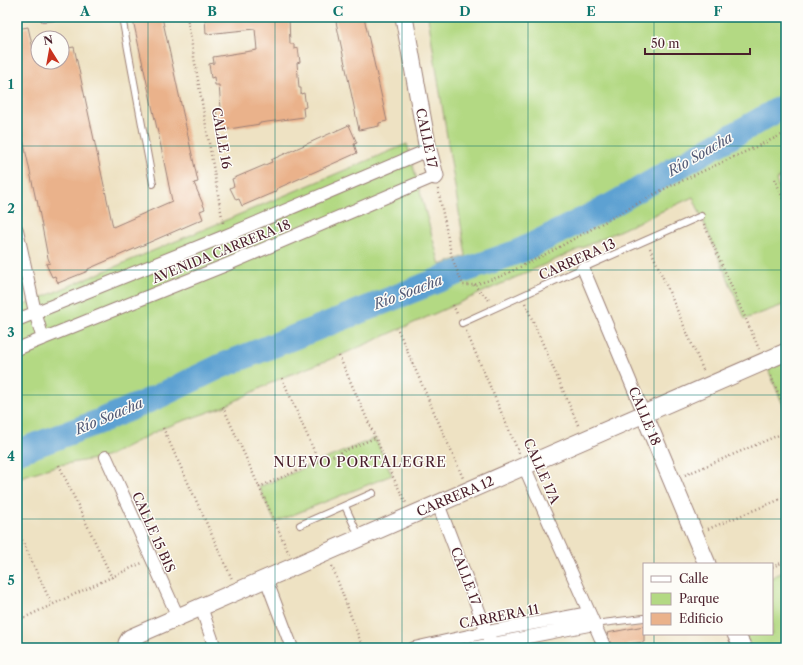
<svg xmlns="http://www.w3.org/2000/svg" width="803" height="665" font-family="'Libre Caslon Text',serif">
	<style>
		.green { fill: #b3d983; stroke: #7e7c57 }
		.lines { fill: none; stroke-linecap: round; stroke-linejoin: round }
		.river { stroke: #5da1d2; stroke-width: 25 }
		.building { fill: #eab28b }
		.lane-casing { stroke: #9c8077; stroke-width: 8 }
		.street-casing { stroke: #9c8077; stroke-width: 14 }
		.secondary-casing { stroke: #9c8077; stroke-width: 19 }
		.path { stroke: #9c8077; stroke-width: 2.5; stroke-dasharray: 1 3; stroke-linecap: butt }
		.lane { stroke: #fff; stroke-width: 6 }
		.street { stroke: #fff; stroke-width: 12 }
		.secondary { stroke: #fff; stroke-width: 17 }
		.grid { fill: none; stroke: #0f766e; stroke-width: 1; stroke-opacity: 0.55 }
		.labels { text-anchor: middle; stroke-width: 3; stroke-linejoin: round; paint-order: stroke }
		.street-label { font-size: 13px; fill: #4a1f2b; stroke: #fdfcf7 }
		.water-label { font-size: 14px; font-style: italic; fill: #535a76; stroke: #fdfcf7 }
		.neighbourhood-label { font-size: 14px; letter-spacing: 1px; fill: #4a1f2b; stroke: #fdfcf7 }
		.neatline { fill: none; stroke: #0f766e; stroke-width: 1.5 }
		.grid-label { font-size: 13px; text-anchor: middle; font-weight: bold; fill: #0f766e }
	</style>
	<rect width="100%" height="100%" fill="#fdfcf7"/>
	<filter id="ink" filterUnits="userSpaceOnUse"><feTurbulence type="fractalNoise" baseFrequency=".025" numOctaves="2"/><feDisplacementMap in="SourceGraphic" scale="8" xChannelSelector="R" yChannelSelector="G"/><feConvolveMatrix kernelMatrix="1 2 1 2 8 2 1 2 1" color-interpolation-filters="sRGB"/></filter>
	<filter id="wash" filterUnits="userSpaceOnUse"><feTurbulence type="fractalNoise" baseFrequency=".012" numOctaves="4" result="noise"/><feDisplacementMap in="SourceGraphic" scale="16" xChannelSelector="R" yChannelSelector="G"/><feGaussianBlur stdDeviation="0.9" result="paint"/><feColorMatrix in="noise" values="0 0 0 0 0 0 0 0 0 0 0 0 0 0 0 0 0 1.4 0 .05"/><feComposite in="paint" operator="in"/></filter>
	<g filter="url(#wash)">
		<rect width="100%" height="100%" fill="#eee2c3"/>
		<path class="green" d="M428 17H786V174L776 180 786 206V304L745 319 693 197 586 246 398 330 339 356 281 378 223 407 163 428 106 457 59 465 17 478V308L407 144 440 265 466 256Z
			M786 362V412L768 369Z
			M375 438 392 475 275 522 259 487Z
			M786 571V648H751L745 634H772V577Z"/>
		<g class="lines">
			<path class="river" d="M17 452 98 422 157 397 221 366 449 276 520 251 610 206 786 105"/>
		</g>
		<g id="blocks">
			<path class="building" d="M138 17H162L198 182 194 183 205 209 200 211 203 219 88 269V271L58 283 55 276 52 277 46 264 50 263 48 258 37 200H36L17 111V29L28 27 36 62H62V49L74 47 113 227 172 201 160 142 133 20 139 19Z
				M205 17H289L290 44H294V49L298 48 300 62 297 63 299 88H301V94L304 93 306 107 303 108 304 117 260 123V124L223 130 221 121 218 122 216 109 221 108 219 85H215L214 77 211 78 209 64 214 63 213 57 257 50 255 29 206 34Z
				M335 17H364L387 121 379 123V126L359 130Z
				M349 125 357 143 354 144 357 153 276 189 277 191 242 206 239 199 236 200 230 188 234 186 232 179 272 162 271 160Z
				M644 626V642L626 644 628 648H612L607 633Z"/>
		</g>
	</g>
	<g filter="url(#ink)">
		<use href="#blocks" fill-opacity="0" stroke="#9c8077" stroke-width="1"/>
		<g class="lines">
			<g class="lane-casing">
				<path id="lane" d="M122 17 153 184
					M44 18 54 17
					M462 323 583 268 701 216
					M345 506 359 536
					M300 525 373 493
					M594 624 644 618"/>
			</g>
			<g class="street-casing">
				<path id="street" d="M17 230 35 312 43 339
					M583 268 644 414
					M17 320 225 236 428 150
					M17 349 231 263 435 176
					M106 457 178 617
					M524 466 605 648
					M438 504 487 632 493 648
					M266 579 292 648
					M201 607 215 648
					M414 648 487 632 589 613
					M472 648 594 624"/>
			</g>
			<g class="secondary-casing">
				<path id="secondary" d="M404 17 428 150 435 176
					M644 414 707 564
					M736 634 743 648
					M127 648V643L130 638 786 352"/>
			</g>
			<path class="path" d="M187 17 223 223
				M775 179 786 206
				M438 189 452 258 463 285H474L502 276 552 251 662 190 786 133
				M704 224 759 349
				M650 248 704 372
				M474 285 489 300
				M525 303 579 427
				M453 305 458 316
				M398 330 463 478
				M466 331 519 453
				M339 356 392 475 406 503
				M771 376 786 412
				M282 378 319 462
				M223 407 275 522 289 554
				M163 428 232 579
				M59 465 112 578
				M685 475 786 432
				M259 487 375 438
				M17 529 52 605
				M708 529 786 497
				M332 566 363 648
				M772 567 786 561
				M17 621 142 563"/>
			<use href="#lane" class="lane"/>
			<use href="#street" class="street"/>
			<use href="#secondary" class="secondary"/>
		</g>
	</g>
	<path class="grid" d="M148 17V648M275 17V648M402 17V648M528 17V648M654 17V564M17 146H786M17 270H786M17 395H786M17 519H786M654 634V648"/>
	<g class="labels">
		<g class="street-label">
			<text transform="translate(222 138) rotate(80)" y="5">CALLE 16</text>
			<text transform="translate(427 138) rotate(78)" y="5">CALLE 17</text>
			<text transform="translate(221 251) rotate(-22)" y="5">AVENIDA CARRERA 18</text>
			<text transform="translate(577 259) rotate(-24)" y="5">CARRERA 13</text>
			<text transform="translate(645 416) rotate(67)" y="5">CALLE 18</text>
			<text transform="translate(542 471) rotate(66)" y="5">CALLE 17A</text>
			<text transform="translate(455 496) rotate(-23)" y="5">CARRERA 12</text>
			<text transform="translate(154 532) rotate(66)" y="5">CALLE 15 BIS</text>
			<text transform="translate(466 576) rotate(69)" y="5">CALLE 17</text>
			<text transform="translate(499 616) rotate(-11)" y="5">CARRERA 11</text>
		</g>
		<g class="water-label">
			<text transform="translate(700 154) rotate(-30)" y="5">Río Soacha</text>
			<text transform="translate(408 292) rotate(-21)" y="5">Río Soacha</text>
			<text transform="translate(109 416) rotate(-23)" y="5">Río Soacha</text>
		</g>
		<g class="neighbourhood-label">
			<text x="360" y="467">NUEVO PORTALEGRE</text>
		</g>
	</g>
	<rect width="803" height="665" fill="none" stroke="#fdfcf7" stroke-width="44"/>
	<rect x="643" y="563" width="130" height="72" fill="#fdfcf7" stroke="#b5a4a5"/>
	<rect x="651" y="576" width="20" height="6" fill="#ffffff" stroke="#b5a4a5"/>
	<text x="679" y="583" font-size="12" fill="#4a1f2b">Calle</text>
	<rect x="651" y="593" width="20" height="12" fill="#b3d983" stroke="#b5a4a5"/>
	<text x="679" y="603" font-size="12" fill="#4a1f2b">Parque</text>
	<rect x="651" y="613" width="20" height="12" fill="#eab28b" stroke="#b5a4a5"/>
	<text x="679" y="623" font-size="12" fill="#4a1f2b">Edificio</text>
	<g transform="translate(50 50) rotate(349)"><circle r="19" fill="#fdfcf7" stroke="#b5a4a5"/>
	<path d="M0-3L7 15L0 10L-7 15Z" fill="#c8321e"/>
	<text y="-6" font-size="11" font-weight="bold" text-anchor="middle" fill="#4a1f2b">N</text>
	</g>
	<path d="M645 48v6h105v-6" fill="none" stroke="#4a1f2b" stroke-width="2"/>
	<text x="651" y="48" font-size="12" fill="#4a1f2b" stroke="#fdfcf7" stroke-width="3" paint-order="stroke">50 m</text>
	<rect x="22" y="22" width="759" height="621" class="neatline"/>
	<g class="grid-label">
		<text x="85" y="16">A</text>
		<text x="212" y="16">B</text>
		<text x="338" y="16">C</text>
		<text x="465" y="16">D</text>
		<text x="591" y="16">E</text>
		<text x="718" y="16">F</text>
		<text x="11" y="89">1</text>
		<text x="11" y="213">2</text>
		<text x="11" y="337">3</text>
		<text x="11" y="461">4</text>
		<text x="11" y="585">5</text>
	</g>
</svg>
